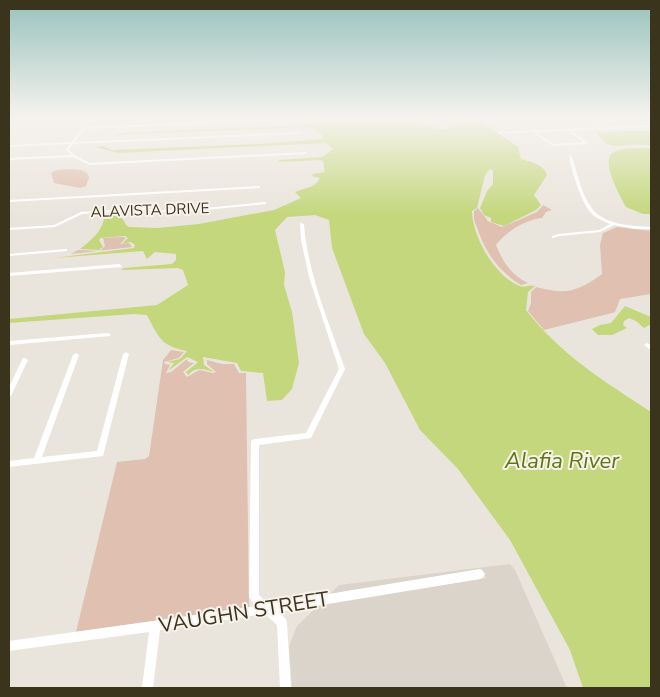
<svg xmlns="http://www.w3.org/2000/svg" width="660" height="697" font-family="'Nunito Sans',sans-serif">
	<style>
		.built { fill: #dad4ca }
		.green { fill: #dfc0b1 }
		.water { fill: #c4d77c }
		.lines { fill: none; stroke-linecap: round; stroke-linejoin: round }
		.secondary-casing { stroke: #cbc2ae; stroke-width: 2 }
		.street { fill: #fff; fill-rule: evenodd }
		.secondary { fill: #fff; fill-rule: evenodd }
		.labels { text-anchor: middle; stroke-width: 4; stroke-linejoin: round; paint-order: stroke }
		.far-street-label { font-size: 15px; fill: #3b341c; stroke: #f7f2ec }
		.near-street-label { font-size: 21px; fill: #3b341c; stroke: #f7f2ec }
		.near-water-label { font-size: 22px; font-style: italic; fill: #607711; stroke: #f7f2ec }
	</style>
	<rect width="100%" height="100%" fill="#eae5dc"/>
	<path class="built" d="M510 564 515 570 567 688H292L289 646 297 626 318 606 486 578 482 569 330 594 339 585Z"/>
	<path class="green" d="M69 169 81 170 87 173 89 178 86 186 80 188 54 183 51 173 57 170Z
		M543 205 552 210 546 212 542 218C527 219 505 232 496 245 503 262 511 275 528 283L521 285C501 273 487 255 479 233 476 223 473 223 474 211L478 208 488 221 502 227 537 212Z
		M617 227 651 231V294L620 299 615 312 612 313 544 330 528 311 531 303V292L536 287C566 295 577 292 602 274L600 245 603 233Z
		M123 237 126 238 120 244 129 243 132 247 71 254 78 250 100 251 105 246 103 238Z
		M171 350 184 352 179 358 164 362 165 364 170 365 166 373 171 372 187 359 188 362 194 363 183 372 187 377 199 370 213 373 216 372 207 364V360L222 364H234L239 373H246L249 607 76 632 117 462 145 459 149 456 163 360Z"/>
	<path class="water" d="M315 118H416L423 124 443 130 450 127 445 118H475L518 147 521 159C530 162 544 164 547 175L534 195 541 205 536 210 504 226 491 222V218L484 215 480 208 487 191 493 184V170L490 169 485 175 477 208 472 211C472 236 495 277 520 286 525 288 529 284 535 286L528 292 526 310C561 355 604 381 651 412V688H583L570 650 510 540 458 469 420 430 385 363 364 334 332 248 329 220 315 215 287 217 275 230 285 272 284 285 292 312 299 363 292 389 282 400 267 401 263 373 241 371 237 363 203 357 204 365 214 372C204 369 196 366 188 375L186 372 198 362 187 357 168 371 174 363 167 362 180 359 187 351C161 346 159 338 147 315L134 314 9 323V319L157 305 188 285 183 270 178 268 121 270 124 268 172 264 176 260V254L155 252 147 259 143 251 54 258 134 248 135 245 131 242 122 244 128 238 125 236 101 238 99 240 103 247 99 250 80 249C91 240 101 233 104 219L108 218 109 216C119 215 122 216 126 225L129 227 158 228 199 224 274 210 301 198 295 192C306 187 314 189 320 178L312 176 313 174 325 172 323 161 320 160 278 162 280 160 323 157 333 149 326 143 118 153 96 147 102 146 112 150 137 149 259 144 323 139 322 135 310 127 128 134 109 137 124 133 304 125 311 122Z
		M622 131H651V145C644 145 637 144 630 145 613 146 609 149 597 133Z
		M651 148V214H643L626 207C620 196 601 162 612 153 621 146 641 149 651 148Z
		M625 306 651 317V324L644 328 636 321 629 318 624 321 623 325 627 328 612 335H598L592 329 600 325 611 323Z"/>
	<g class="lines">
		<g class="secondary-casing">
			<path id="secondary" d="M9 118H13L9 121Z"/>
		</g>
		<path class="street" d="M301 118 302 120 85 129 75 142 301 132 303 133 301 134 73 144 69 150 75 155 90 163 307 152V154H306L89 165 73 157 9 160V158L71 155 65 150 70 144 9 147V145L71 142 84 127Z
			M651 125V127L571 131 588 142V144L553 146 532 132 499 134 497 133 499 132ZM568 131 584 142 554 144 535 132Z
			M569 155 572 156C577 172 581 193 591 207 603 225 631 226 651 227V229H635L614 225 600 232 560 236 552 238V236L559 234 599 230 610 224C604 221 597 219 592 214 582 205 570 168 569 155Z
			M259 186H260V188L9 202V200Z
			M265 202H266V204L184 212H156L144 210 82 214 55 227 9 230V228L54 225 81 212 144 208 156 210H184Z
			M300 223 304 224C308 275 329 322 345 369L311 438 259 445V595L268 604 480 569 483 571 485 574 483 577 480 579 278 612 286 619 287 623 291 688H280L277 625 265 614 160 630 153 688H142L149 632 9 651V641L211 613 256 606 251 600 249 597 251 442 252 440 255 439 306 433 339 369 309 277 301 240Z
			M65 249H67V251L9 256V254Z
			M119 264 122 266 121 267 9 276V273Z
			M108 333 110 334 111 335 110 336 9 345V341Z
			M647 343 651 345V350L649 349 644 345Z
			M126 352 129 354 103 456 9 467V461L34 458 73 355 76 353 79 355 42 457 97 451 123 354Z
			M23 358H25L28 360 12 394 11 396H9V387Z"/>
		<use href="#secondary" class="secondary"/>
	</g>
	<linearGradient id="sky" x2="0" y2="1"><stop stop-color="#99c2bd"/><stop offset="0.55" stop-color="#f6f3ef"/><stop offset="1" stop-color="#f6f3ef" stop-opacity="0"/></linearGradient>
	<rect width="660" height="215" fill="url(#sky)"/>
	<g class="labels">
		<g class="far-street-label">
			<text transform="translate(150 210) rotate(-2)" y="5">ALAVISTA DRIVE</text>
		</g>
		<g class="near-street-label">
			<text transform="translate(244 612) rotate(-9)" y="7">VAUGHN STREET</text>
		</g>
		<g class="near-water-label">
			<text x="562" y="468">Alafia River</text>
		</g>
	</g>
	<rect width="660" height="697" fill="none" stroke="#3b341c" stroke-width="20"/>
</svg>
